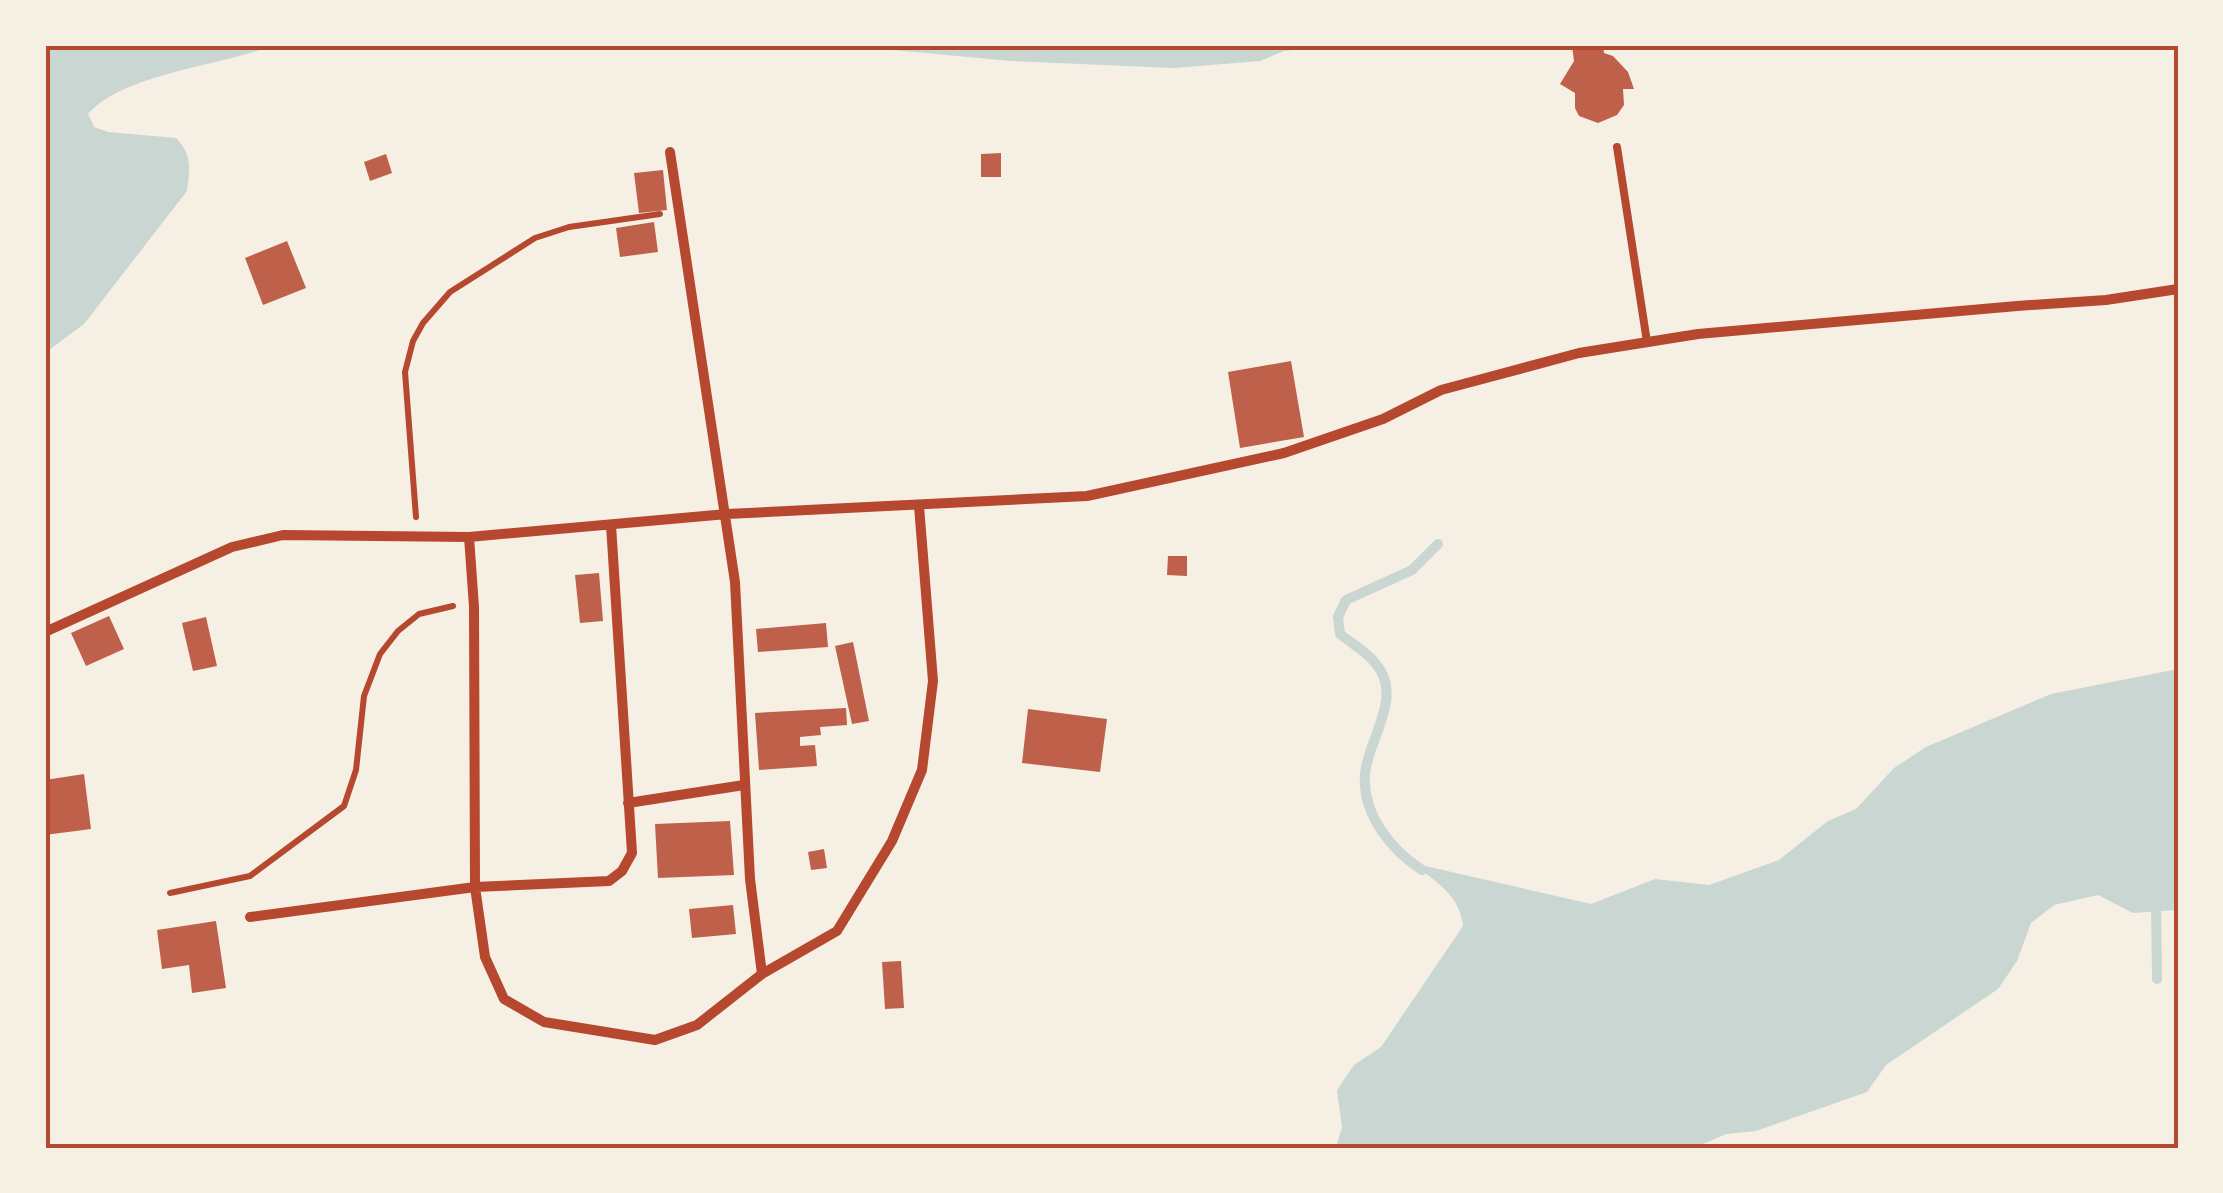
<svg xmlns="http://www.w3.org/2000/svg" width="2223" height="1193" font-family="Arial,sans-serif">
	<style>
		.water { fill: #c9d6d2 }
		.lines { fill: none; stroke-linecap: round; stroke-linejoin: round }
		.stream { stroke: #c9d6d2; stroke-width: 10 }
		.building { fill: #bf614a }
		.path { stroke: #b5482f; stroke-width: 6 }
		.service { stroke: #b5482f; stroke-width: 8 }
		.minor { stroke: #b5482f; stroke-width: 10 }
		.neatline { fill: none; stroke: #b5482f; stroke-width: 4 }
	</style>
	<rect width="100%" height="100%" fill="#f6efe4"/>
	<path class="water" d="M45 45H274C221 66 124 73 88 114L94 127 108 132 176 138C192 154 190 169 187 191L84 324 45 353Z
		M839 45H1338L1284 51 1260 61 1174 68 1011 61Z
		M2178 669V910L2133 913 2098 895 2054 905 2031 923 2017 961 1998 989 1886 1065 1867 1092 1756 1131 1726 1134 1694 1148H1336L1342 1127 1337 1090 1354 1065 1381 1047 1463 926C1460 895 1436 882 1412 863L1591 904 1655 879 1709 885 1779 860 1828 821 1856 809 1894 768 1926 747 2051 694Z"/>
	<g class="lines">
		<path class="stream" d="M1422 870C1391 850 1362 814 1365 774 1368 739 1404 697 1376 664 1367 652 1351 643 1340 634L1338 617 1346 600 1412 570 1438 544
			M2156 900 2157 979"/>
	</g>
	<path class="building" d="M1572 45H1603L1604 53 1613 56 1628 72 1634 89H1623L1624 105 1617 115 1598 123 1579 116 1575 108V93L1560 84 1574 61Z
		M1001 153V177H981V154Z
		M386 154 392 173 370 181 364 162Z
		M663 170 667 210 639 213 634 173Z
		M654 222 658 252 620 257 616 228Z
		M287 241 306 288 263 305 245 258Z
		M1291 361 1304 437 1240 448 1228 372Z
		M1168 556H1187V576L1167 575Z
		M599 573 603 621 580 623 575 575Z
		M109 616 124 649 86 666 71 633Z
		M206 617 217 666 193 671 182 623Z
		M826 623 828 647 758 652 756 629Z
		M853 642 869 721 852 724 835 646Z
		M846 708 847 725 820 727 821 735 800 737V746L815 745 817 766 759 770 755 713Z
		M1028 709 1107 719 1100 772 1022 763Z
		M84 774 91 829 45 835V780Z
		M730 821 734 875 658 878 655 824Z
		M824 849 827 868 811 870 808 852Z
		M733 905 736 934 692 938 689 909Z
		M216 921 226 988 192 993 189 965 162 969 157 930Z
		M901 961 904 1008 885 1009 882 962Z"/>
	<g class="lines">
		<path class="path" d="M416 517 405 372 413 341 423 323 450 292 535 238 569 227 660 214
			M170 893 250 876 344 806 356 770 364 696 380 654 398 631 419 614 453 606"/>
		<path class="service" d="M1617 147 1647 342"/>
		<path class="minor" d="M670 152 735 582 750 879 762 974
			M469 537 474 607 475 887 485 957 504 999 544 1022 655 1040 697 1025 762 974 837 931 892 841 922 770 933 681 919 506
			M45 632 232 547 283 535 469 537 727 514 1087 496 1284 453 1383 419 1441 390 1579 353 1698 334 2017 306 2106 300 2178 289
			M628 803 744 785
			M250 917 475 887 609 881 622 871 632 853 611 525"/>
	</g>
	<rect width="2223" height="1193" fill="none" stroke="#f6efe4" stroke-width="95"/>
	<rect x="48" y="48" width="2128" height="1098" class="neatline"/>
</svg>
